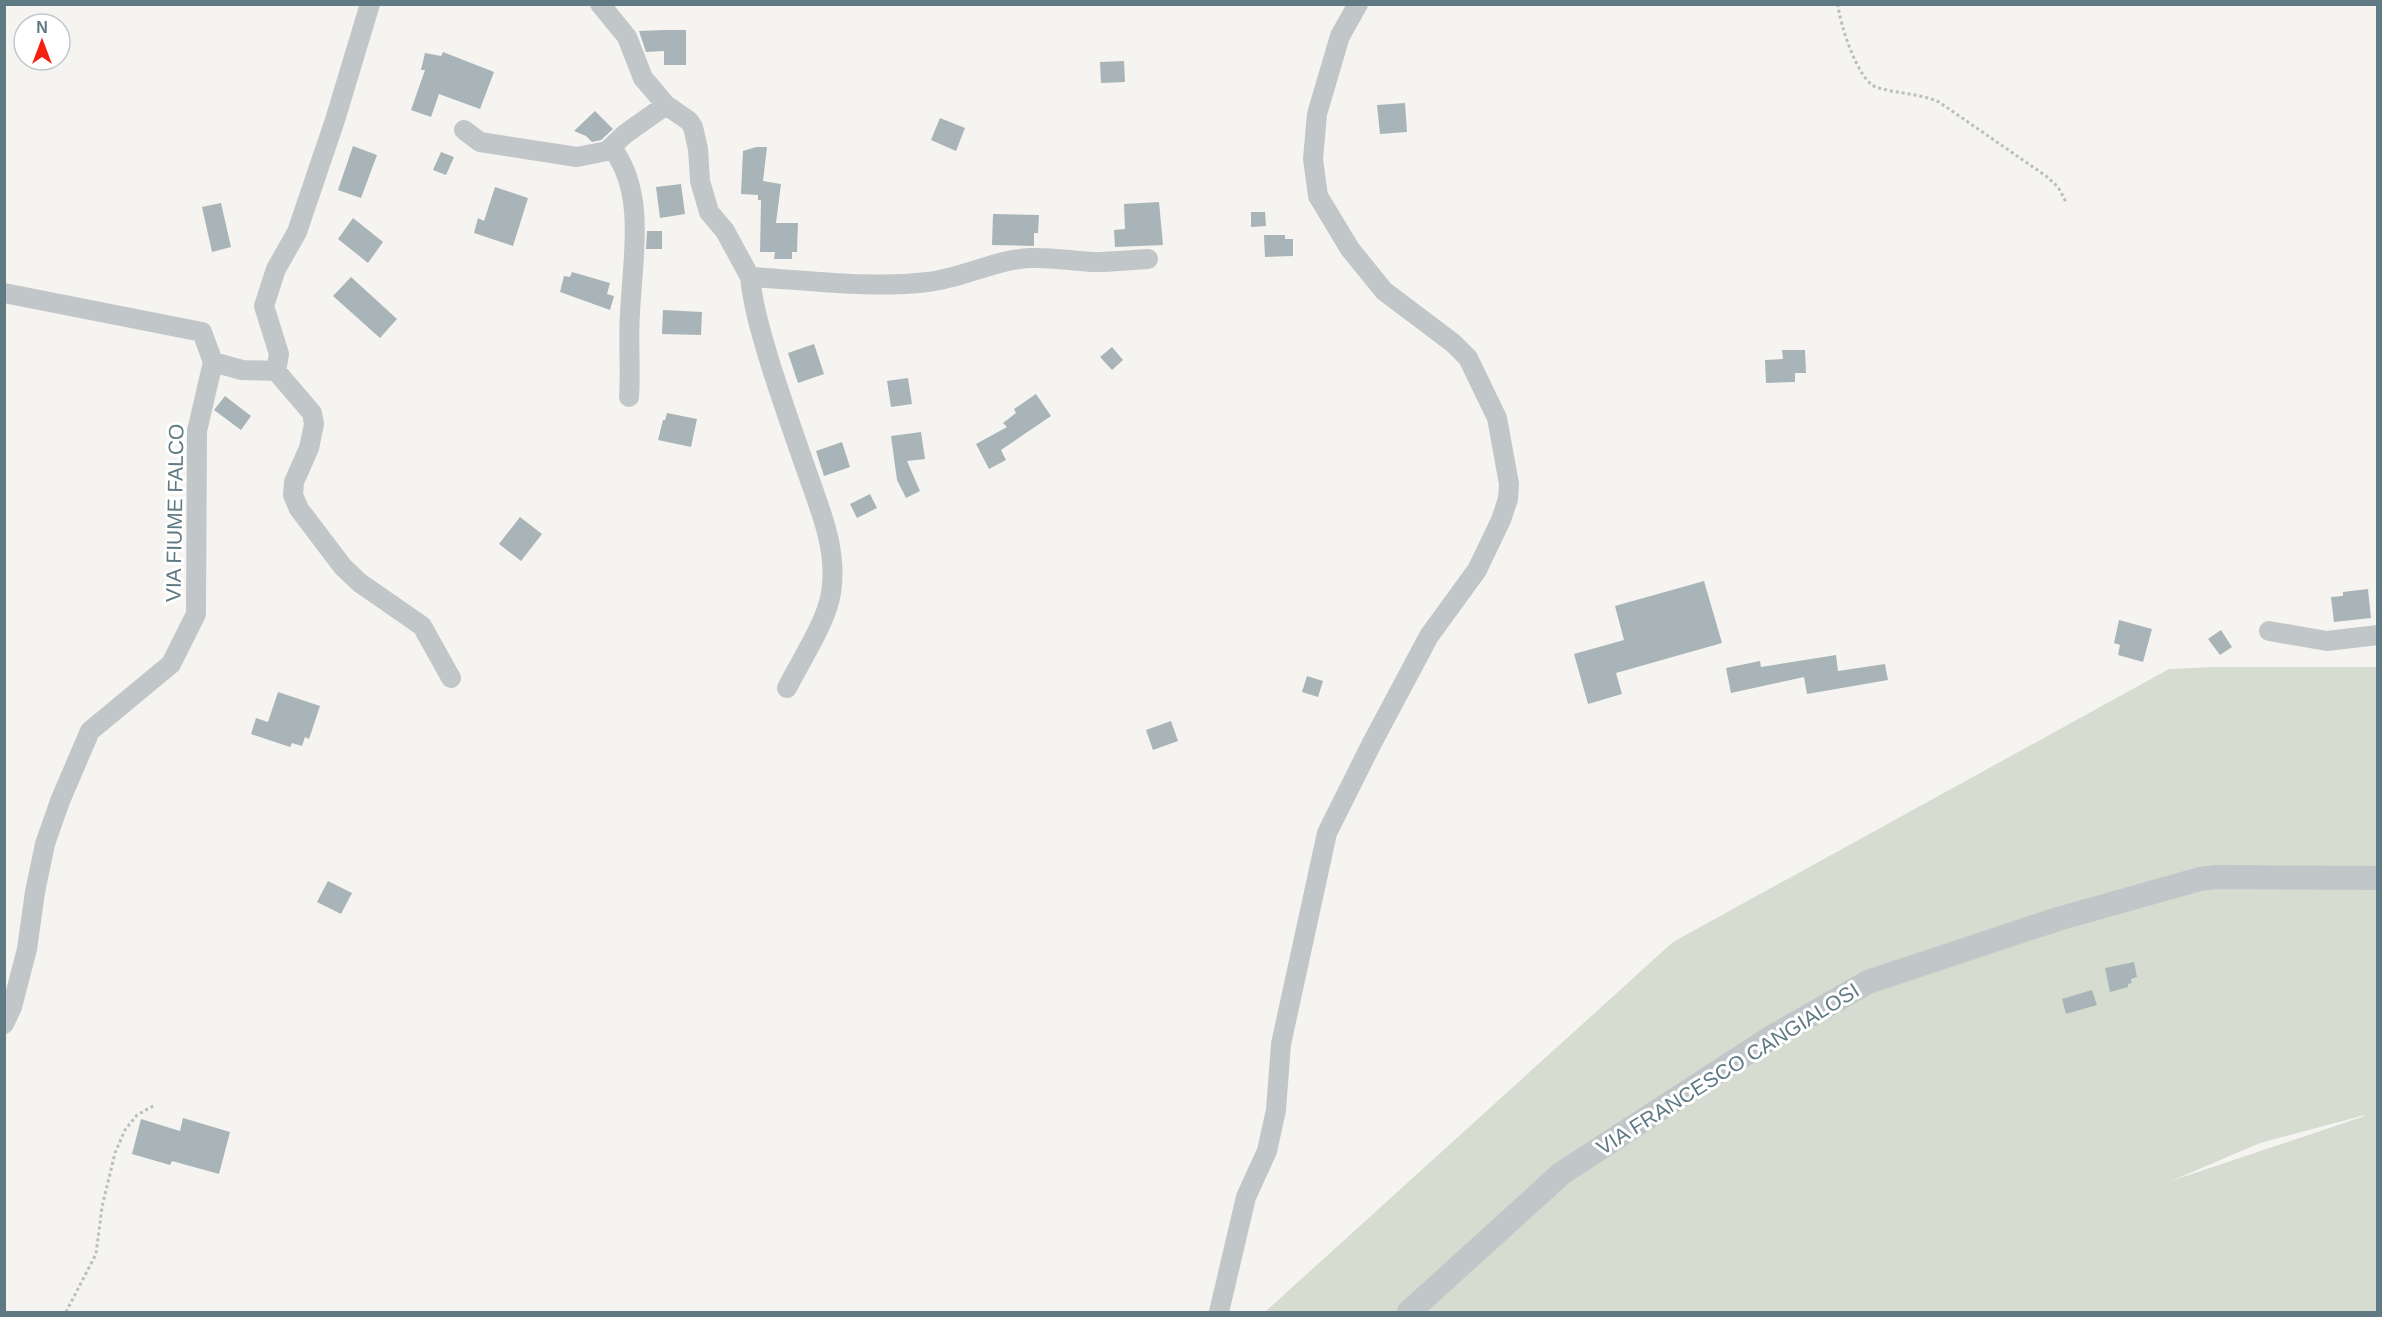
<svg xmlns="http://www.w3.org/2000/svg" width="2382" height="1317" font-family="Helvetica,sans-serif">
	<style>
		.green { fill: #d6dcd0; fill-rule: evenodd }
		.building { fill: #a9b4b8 }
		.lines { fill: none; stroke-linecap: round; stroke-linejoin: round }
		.path { stroke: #babebf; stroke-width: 3; stroke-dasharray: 3 3; stroke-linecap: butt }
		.minor { stroke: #c1c6c9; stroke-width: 20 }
		.tertiary { stroke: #c1c6c9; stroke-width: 24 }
		.labels { text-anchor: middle; stroke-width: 6; stroke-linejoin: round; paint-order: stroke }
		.street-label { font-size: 21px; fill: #607a84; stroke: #fff }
	</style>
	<rect width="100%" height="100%" fill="#f5f4f0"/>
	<path class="green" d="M2215 667H2377V1312H1265L1673 942 2169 669ZM2365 1115V1116L2171 1181 2260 1143Z"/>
	<path class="building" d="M664 30H686V65H664V51L646 52 639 31Z
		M443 52 494 72 480 109 439 94 431 117 411 110 425 70H421L425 53 441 56Z
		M1124 61 1125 82 1101 83 1100 62Z
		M1405 103 1407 132 1380 134 1377 105Z
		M595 111 613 129 601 140 592 142 586 136 574 131Z
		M940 118 965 128 956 151 931 140Z
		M353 146 377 155 361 198 338 190Z
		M756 147H767L763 181 781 184 776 223H798L797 252H792V259H774L775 252H760L761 200H758V195L741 194 743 151Z
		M441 152 454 157 446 175 433 170Z
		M681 184 685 214 660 218 656 187Z
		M495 187 528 198 513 246 474 233 478 218 484 221Z
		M1159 202 1163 245 1115 247 1114 230 1125 229 1124 204Z
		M221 203 231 247 212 252 202 207Z
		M1251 212H1265L1266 226 1251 227Z
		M993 214 1039 215 1038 233H1034V246L992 245Z
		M353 218 383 242 368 263 338 239Z
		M647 231H662V249H646Z
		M1264 235H1285V239H1293V256L1265 257Z
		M572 272 610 283 607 294 614 296 610 310 560 292 564 276 570 277Z
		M351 277 397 319 380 338 333 296Z
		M663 310 702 312 701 335 662 334Z
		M814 344 824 374 798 383 788 353Z
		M1112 347 1123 360 1112 370 1100 357Z
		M1782 350H1805L1806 373H1795V382L1766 383 1765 360 1783 359Z
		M908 378 912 404 891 407 887 381Z
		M1036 394 1051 416 1001 450 1006 460 989 469 976 444 1007 427 1003 423 1016 413 1014 409Z
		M225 396 251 416 241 430 214 410Z
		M667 413 697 419 691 447 658 440 663 420H665Z
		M921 432 925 459 907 461 920 491 906 498 897 480 891 436Z
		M842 442 850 467 824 476 816 451Z
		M870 494 877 508 857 518 850 504Z
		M520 517 542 534 521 561 499 544Z
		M1704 581 1722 643 1616 673 1622 694 1588 704 1574 654 1624 640 1615 606Z
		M2368 589 2371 618 2334 622 2331 597 2343 596V592Z
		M2119 620 2152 629 2143 662 2118 655 2120 645 2114 643Z
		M2221 630 2232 647 2220 655 2208 639Z
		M1836 655 1838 671 1885 664 1888 680 1807 694 1804 677 1731 693 1726 668 1760 661 1761 667Z
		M1307 676 1323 681 1318 697 1302 692Z
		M278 692 320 706 309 739 305 737 302 746 292 743 290 747 251 734 256 718 268 722Z
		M1171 721 1178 741 1153 750 1146 730Z
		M328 881 352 893 341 914 317 902Z
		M2134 962 2137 977 2131 979 2132 983 2128 984V987L2110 992 2105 968Z
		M2092 990 2097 1005 2066 1014 2062 999Z
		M183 1118 230 1132 219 1174 172 1161 170 1165 132 1154 141 1119 180 1131Z"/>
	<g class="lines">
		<path class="path" d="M1838 4C1839 22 1858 81 1876 87 1896 94 1919 93 1939 102L2046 176 2058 187 2066 202
			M66 1312 96 1254 102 1207 115 1153 125 1130 137 1115 155 1105"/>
		<path class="minor" d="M600 4 627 37 643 78 666 105 689 121 693 127 698 149 700 181 709 212 725 231 750 277C810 280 868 289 928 282 964 278 993 260 1030 258 1051 257 1072 261 1093 262 1111 262 1130 260 1148 259
			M464 130 480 142 577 157 607 151 625 134 666 105
			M612 148C647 194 632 260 630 314 628 342 631 369 629 397
			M750 277C753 307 762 336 771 366 782 400 794 435 806 469 820 510 838 549 831 593 827 621 800 662 787 688
			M4 293 202 332 213 362
			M276 371 312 413 314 424 309 448 294 482 293 495 299 509 343 567 360 583 422 626 451 678
			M2269 631 2327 641 2378 635
			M4 1024 12 1007 27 949 35 892 45 844 60 801 90 731 171 664 196 614 197 431 213 362 242 370 276 371 279 354 264 306 276 269 297 232 335 120 370 4
			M1219 1312 1246 1197 1267 1151 1276 1110 1281 1044 1327 833 1372 743 1429 636 1477 570 1501 520 1508 499 1509 484 1497 418 1468 358 1453 343 1384 291 1350 249 1318 196 1313 159 1317 114 1340 36 1358 4"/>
		<path class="tertiary" d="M1409 1312 1562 1173 1770 1038 1868 982 2058 919 2200 879 2216 877 2378 878"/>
	</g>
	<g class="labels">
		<g class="street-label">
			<text transform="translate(175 513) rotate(-89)" y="7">VIA FIUME FALCO</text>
			<text transform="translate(1728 1069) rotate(-32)" y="7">VIA FRANCESCO CANGIALOSI</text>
		</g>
	</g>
	<rect width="2382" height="1317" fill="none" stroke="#607a84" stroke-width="12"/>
	<g transform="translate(42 42)"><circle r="28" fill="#ffffff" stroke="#bfcace" stroke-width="1.5"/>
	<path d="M0-4.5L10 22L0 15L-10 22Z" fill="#f42111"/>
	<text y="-9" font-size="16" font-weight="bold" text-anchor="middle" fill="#607a84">N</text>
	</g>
</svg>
